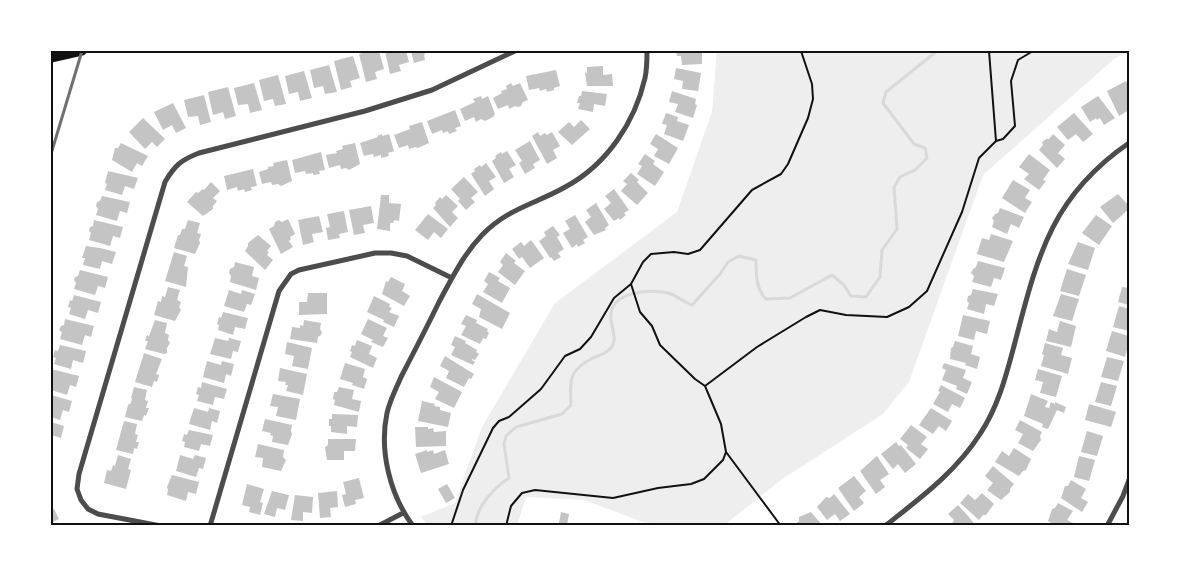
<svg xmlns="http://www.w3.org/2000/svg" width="1180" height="577" font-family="'Source Sans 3',sans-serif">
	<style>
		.green { fill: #eee }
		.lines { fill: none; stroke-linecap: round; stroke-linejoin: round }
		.stream { stroke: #d9d9d9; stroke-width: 3 }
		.building { fill: #c4c4c4 }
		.path { stroke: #111; stroke-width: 2 }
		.minor { stroke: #4c4c4c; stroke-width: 5 }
		.secondary { stroke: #111; stroke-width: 9 }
		.rail { stroke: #707070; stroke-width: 3 }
		.neatline { fill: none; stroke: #111; stroke-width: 2 }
	</style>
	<rect width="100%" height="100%" fill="#fff"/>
	<path class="green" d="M717 51H1128L1114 59 983 175 909 382 883 414 781 480 723 526H680L643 522 584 500 526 497 517 526H428L421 517 455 503 482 427 555 303 677 212 712 112Z"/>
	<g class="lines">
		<path class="stream" d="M476 526C475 507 495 487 509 478L504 444 506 436 516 427 562 414 571 405C570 381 568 370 593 358 599 355 604 355 610 349 618 341 612 330 611 320 608 291 648 289 668 293 676 295 684 302 692 305L720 274 728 262 739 256 756 260C756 275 756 289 766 299L790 298 832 275 844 285 851 296 866 297 880 277 882 250 897 229 894 187 900 177 915 170 927 158 925 148 914 144 883 103 886 92 937 51"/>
	</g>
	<path class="building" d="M368 51H379L384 69 375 72 377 79 366 82 359 54Z
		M385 51H406L409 62 399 65 401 71 390 74Z
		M411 51H426V53L424 54 425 60 414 63Z
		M676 51H702V64L682 65 681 56H677Z
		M353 56 360 78 350 81 352 87 341 90 334 61Z
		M329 65 337 92 325 94 323 86 314 88 310 70Z
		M603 66V75L612 74 613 86H587L585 72 587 73V67Z
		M676 68 701 73 698 91 682 89 683 81 674 79Z
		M556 70 560 86 554 88V90L547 92 546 89 540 91 539 88 529 90 526 76Z
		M304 71 312 98 300 101 298 92 289 94 285 76Z
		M278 75 286 104 275 106 273 99 264 101 259 80Z
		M1126 81 1129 86V102L1127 103 1129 110 1119 116 1107 91Z
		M254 83 262 110 250 113 248 104 238 105 234 88Z
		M511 83 513 86 520 83 528 100 523 102 521 106 518 107 515 106 509 109 508 105 498 109 493 98 502 93 501 91 507 89 506 86Z
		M228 87 236 116 225 119 223 112 213 115 208 92Z
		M582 91 607 94 605 106 594 104 593 112 578 109 580 103H577L579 96H581Z
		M672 91 696 99 695 104 697 105 693 118 675 112 678 104 669 102Z
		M204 95 211 122 200 125 198 116 188 117 184 100Z
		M481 96 482 99 488 96 495 114 493 117 485 121 481 119 476 122 474 117 465 121 460 109 475 102 473 99Z
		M1098 96 1115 118 1104 125 1100 118 1097 120 1096 118 1090 122 1081 107Z
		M173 103 186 128 176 133 172 125 163 130 154 112Z
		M455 110 461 126 455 128 457 131 449 134 448 131 443 133 442 130 432 134 427 121Z
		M666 113 678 117 677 121 689 125 683 141 664 134 667 125 662 124Z
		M1074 113 1093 134 1083 142 1076 134 1068 140 1057 127Z
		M143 118 165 139 157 147 152 142 145 149 129 132Z
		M581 120 590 129 572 145 558 132 569 122 574 127Z
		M422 122 429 143 418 148 415 147 409 149 408 145 399 148 394 135 410 129 409 126Z
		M538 132 540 136 545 133 547 135 552 132 560 146 553 150 557 158 547 164 532 136Z
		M382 134V136L389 134 394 151 388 153 389 156 381 158V155L374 157 373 154 364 156 360 143 378 137 377 136Z
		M656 134 678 148 669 164 654 156 658 149 650 144Z
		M1053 134 1065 145 1058 153 1065 159 1057 168 1039 150 1043 145 1042 142 1046 139H1049Z
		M530 141 540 160 533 164 535 168 525 174 519 163 522 161 515 150Z
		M121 143 148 156 142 166 137 163 132 172 112 160 115 148H118Z
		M355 143 360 164 349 170 346 168 341 169 340 165 329 168 326 155 337 153 336 151 343 149 342 146Z
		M507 151 516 165 509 169 514 177 504 183 492 161 496 158 495 156 501 152 502 154Z
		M321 152 325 170 319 171 320 174 313 175V173L306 174 305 171 295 173 292 160Z
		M645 154 655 161 653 164 664 172 655 186 637 174 642 166 638 164Z
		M1029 154 1050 170 1043 180 1046 181 1039 190 1024 179 1029 174 1019 167Z
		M287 160 292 181 281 186 278 184 272 185 271 182 262 184 259 172 268 169V167L274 166 273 163Z
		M486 163 496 177 489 181 494 189 485 196 471 174 475 171 474 169 480 165 481 167Z
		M253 169 257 186 251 187 252 190 245 192 244 189 238 191 237 187 227 190 224 176Z
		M108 171 138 178 134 189 125 186 122 195 105 190 107 184 105 183Z
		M631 173 639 180 637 182 648 193 637 205 621 191 627 184 623 181Z
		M464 177 478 192 471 198 475 202 466 210 458 201 460 199 451 189Z
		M1013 180 1030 190 1025 198 1032 202 1025 213 1002 198Z
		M211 182 220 191 213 198 217 201 213 206V209L203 216 187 202 196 192 198 193 203 189 204 190Z
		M614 189 629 210 624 213 626 215 620 220 619 218 614 221 604 209 611 203 605 196Z
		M1118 194 1129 206V209L1113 223 1100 207Z
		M381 195H389V203L401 204 399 221 394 220 393 223H390V231L377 229Z
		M446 195 458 206 452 212 458 218 450 227 433 208 436 205 435 203 440 197 442 199Z
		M102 196 130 202 127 213 120 211 117 221 96 215 98 209 96 206 97 202 100 201Z
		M596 203 609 225 605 228 606 230 594 235 585 222 591 217 586 210Z
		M371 206 374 223 363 225 365 233 354 235 349 210Z
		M1000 208 1024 217 1019 228 1011 224 1007 234 992 227 994 221 992 218 995 214 998 213Z
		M344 211 348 232 339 234 340 238 328 240 326 228 330 227 327 214Z
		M428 214 448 229 441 238 434 232 428 240 415 230Z
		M575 215 588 237 583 240 585 243 578 247 577 244 572 248 563 233 570 229 565 221Z
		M1096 215 1112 226 1099 245 1082 233Z
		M319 216 323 232 312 234 314 242 303 245 298 220Z
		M288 219 295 234 290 237 291 239 289 241 293 247 281 254 269 229 274 226 275 222 279 220 282 222Z
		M94 220 123 227 120 238 113 236 110 246 89 240 91 233 89 231 90 227 93 226Z
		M188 220 200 223 197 233 201 234 199 240 200 243 195 254 174 248 178 235H180L182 229H185Z
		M553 226 560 235 557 237 564 249 558 253 561 257 554 261 551 257 550 258 539 241 546 236 544 232Z
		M991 234 1013 241 1004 262 977 254 982 238 989 240Z
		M258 235 271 246 267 251 269 252 267 255 273 260 265 270 245 251 248 246V243Z
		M531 240 544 258 530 268 522 257 519 259 512 249 521 242 524 246Z
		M1078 242 1095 248 1088 270 1068 264Z
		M86 246 100 248 116 252 112 264 102 261 100 269 83 265 85 258H82Z
		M174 252 187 256 184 266 188 267 186 287 165 281Z
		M506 253 516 261 514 263 525 271 515 285 498 272 503 265 500 262Z
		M978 261 1005 268 1001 280 994 278 991 287 972 282 974 276 971 273 973 269 976 267Z
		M235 262 254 267 252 276 259 278 256 290 230 282 231 276 229 273 230 269 234 267Z
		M1067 269 1086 275 1079 296 1060 291Z
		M80 270 108 277 105 288 98 286 95 295 74 289 76 283 74 280 75 277 78 276Z
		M489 272 500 278 498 281 510 288 502 303 483 292 488 284 484 281Z
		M391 277 405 284 402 291 410 296 404 306 382 294 386 281 388 282Z
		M168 287 180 290 177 300 181 302 179 307 181 310 175 321 154 315 158 301 161 302 162 296 165 297Z
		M1122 287 1129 288V305L1118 302Z
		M973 289 998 294 994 306 986 304 984 314 967 309 969 303 967 301 968 296 971 295Z
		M229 290 241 294 242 290 255 294 251 305 247 304 244 312 224 306Z
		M308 293H327V314L299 315V302H307Z
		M477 294 510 313 502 329 479 317 481 309 472 304Z
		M1061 294 1079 299 1072 321 1053 316Z
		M74 295 101 302 98 313 88 310 85 319 69 314 71 308 68 307 70 300 72 301Z
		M374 296 390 304 389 307 392 308 389 312 399 316 394 327 383 322 384 320 367 312Z
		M1119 306 1129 309V331L1113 327Z
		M223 312 248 318 245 329 235 327 233 335 218 330 219 325 217 324 219 317 221 318Z
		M466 315 477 320 476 323 488 329 487 331 489 333 486 339 483 338 480 344 461 335 466 326 461 324Z
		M963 315 990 321 987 334 976 331 974 340 958 336Z
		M65 319 94 326 91 337 85 335 82 345 60 339 62 332 59 330 61 326 64 325Z
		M368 319 387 328 383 336 388 338 383 347 371 342 373 340 361 334Z
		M155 320 167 323 165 333 169 335 168 340 170 343 167 348V353L164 354 145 349 148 341H145L147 335 149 336Z
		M304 320 321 323 320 329 322 332 321 335 318 337 317 343 290 339 292 327 300 328V325L303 326Z
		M1060 321 1076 326 1071 347 1046 341 1049 329 1057 332Z
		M1112 331 1129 336V343L1125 357 1106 351Z
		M455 336 466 341 465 343 477 350 476 352 479 354 475 360 472 359V360L475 362 473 365 451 355 455 347 451 345Z
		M215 338 228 341 229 338 241 341 238 352 233 351 231 359 210 354Z
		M357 340 372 346 369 354 377 358 373 368 350 357 352 352 350 351 352 345 355 346Z
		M955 341 973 346 971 354 980 357 977 369 965 365 966 363 950 359 951 348 953 347Z
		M287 342 312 348 308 369 292 366 294 356 285 354Z
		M1045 343 1063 348 1061 355 1072 358 1068 374 1041 366 1044 355 1042 354Z
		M60 345 86 351 83 363 73 360 71 369 54 364 56 358 53 357 55 350 58 351Z
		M144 353 162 359 156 374 159 375 157 382 154 381 152 387 135 382Z
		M445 356 474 374 471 379 469 378 464 387 446 378 449 371 440 366Z
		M1107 357 1124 361 1118 381 1101 377Z
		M207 361 221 365 222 361 234 364 231 376 226 374 224 383 203 377Z
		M345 363 365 369 363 377 367 379 364 389 352 385 353 383 340 379Z
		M944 363 966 370 963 378 972 382 967 394 956 389 957 386 942 380 946 370 942 368Z
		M280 368 307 374 303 395 286 391 288 385H285L286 382 278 381Z
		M51 369 79 376 76 387 70 385 67 395 51 390Z
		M1038 369 1062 376 1056 397 1040 393 1043 382 1035 380Z
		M434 377 462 392 454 408 435 399 439 392 430 387Z
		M202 382 227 389 224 399 215 397 213 405 197 401 199 395 196 394 198 387 201 388Z
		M1101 382 1117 386 1111 406 1095 402Z
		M941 385 965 398 960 408 952 404 948 412 933 404 940 392 938 391Z
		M134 387 147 390 145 400 148 401 146 408H149L146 416 144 415 142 421 125 417 128 405 131 403 132 398H131Z
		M339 387 354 390 352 399 361 401 359 412 334 405 335 400 333 399 334 392H337Z
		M273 394 300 399 296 420 276 416 278 407 270 406Z
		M1031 394 1048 401 1045 407 1049 408 1051 402 1055 404V402L1066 407 1064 413 1057 410 1048 429 1042 427 1043 424 1024 416Z
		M51 395 72 401 69 412 63 410 60 420 51 417Z
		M422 401 435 404 434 406 440 407V410L451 413 448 427 418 421Z
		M1089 404 1116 412 1111 427 1085 420Z
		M194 408 208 412 209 408 220 411 217 423 212 421 210 430 189 424Z
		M931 408 952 421 946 431 939 426 933 434 919 425Z
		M332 414 358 415 357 427 347 426V434L331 432V426H329V419H332Z
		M265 419 292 425 291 431 292 434 288 445 272 442 273 436 270 435 271 433 262 431Z
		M1020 420 1042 432 1040 436 1041 440 1033 451 1018 443 1023 434 1015 430Z
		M124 421 137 424 135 434 138 435 136 442H139L137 449 134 448 133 454 116 450Z
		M51 422 64 426 61 438 51 435Z
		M911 425 927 437 921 444 928 449 920 459 906 448 908 445 900 439Z
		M415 427H428V429L433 428 434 432 446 431V446L416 447Z
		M189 430 213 435 210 446 201 444 199 451 184 447 185 442 182 441 184 434 187 435Z
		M1087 431 1103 436 1097 456 1081 452Z
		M328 439H356L355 451H344V460H327L325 447 328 445Z
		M896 442 899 446 901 445 916 464 905 473 898 464 893 469 881 454Z
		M258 444 284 450 283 457 286 460 281 471 262 467 263 458 255 457Z
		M1014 448 1031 459 1026 470 1023 471 1019 476 995 462 1002 451 1009 456Z
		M427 450V452L433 450 434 454 445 450 449 464 421 473 415 454Z
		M118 455 131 459 128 469 131 470 126 489 104 483 107 470 111 471 113 465 115 466Z
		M180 455 193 459 195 455 206 458 203 469 199 468 196 477 176 471Z
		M877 456 889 474 880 480 885 487 876 494 860 471Z
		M1079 456 1095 460 1089 481 1074 477Z
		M993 466 1014 484 1010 489V492L1001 500 987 490 993 483 985 476Z
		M172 475 199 482 196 494 188 492 186 501 167 495 168 490 167 487Z
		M854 476 866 491 859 497 864 503 854 511 838 488Z
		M359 478 364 498 355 500 356 504 345 507 342 495 346 494 343 482Z
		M1071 480 1086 489 1081 498 1088 502 1082 512 1061 498 1065 486H1068Z
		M247 484 264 489 260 502 263 503 260 515 249 512 250 507 242 505Z
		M447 484 455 498 446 503 438 489Z
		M272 491 289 495 285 510 277 508 275 517 264 514Z
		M337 491 338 507 330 508 331 517 320 518 318 493Z
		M982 493 994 504 986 515H983L979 520 960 503 968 494 975 500Z
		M834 494 850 514 840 521 835 514 827 520 817 507 826 497 830 498Z
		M295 495 313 497 312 513 303 512V521L291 520Z
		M1058 503 1073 511 1067 520 1075 524 1074 526H1056L1048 521 1052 509 1055 508Z
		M958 505 968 516 976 526H951L954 520 948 514Z
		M54 509 59 519 53 522 55 526H51V510Z
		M561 512 569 514 567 525 559 523Z
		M811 512 823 526H795L794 525 799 521V517Z"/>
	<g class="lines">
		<path class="path" d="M1128 51 1129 62
			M996 141 1003 139 1015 126 1011 81 1018 60 1033 51
			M631 284 640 312 652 326 660 345 695 379 705 386 721 424 726 452 781 526
			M705 386 757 347 806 317 820 310 846 315 887 317 909 307 927 291 962 212 979 158 996 141 989 51
			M451 526 463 490 493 428 499 421 509 417 541 389 565 356 580 349 591 337 614 298 631 284 643 262 651 254 674 252 688 254 700 250 752 190 781 174 788 164 808 118 813 99 812 84 801 51
			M506 526 511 506 522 493 535 490 613 498 658 488 691 484 704 479 723 460 726 452"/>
		<path class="minor" d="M161 526 98 514 88 509 81 500 77 489 79 474 165 182C175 165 181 160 199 153L365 111 432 90 515 51
			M210 526 279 291 291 274 299 270 375 253H391L407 256 452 278
			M378 526 403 513
			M413 526C390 495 379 451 387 413 390 400 396 389 401 377 414 352 427 327 439 302 452 278 463 255 482 235 508 208 536 204 567 186 607 164 635 122 645 78 647 69 647 60 647 51
			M885 526C919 499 956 472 980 434 998 407 1006 376 1014 346 1037 259 1050 197 1129 143
			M1107 526 1123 496 1129 480"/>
		<path class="secondary" d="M51 58 82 51"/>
		<path class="rail" d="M51 154 82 51"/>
	</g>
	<rect width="1180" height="577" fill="none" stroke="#ffffff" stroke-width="105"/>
	<rect x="52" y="52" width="1076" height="472" class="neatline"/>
</svg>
